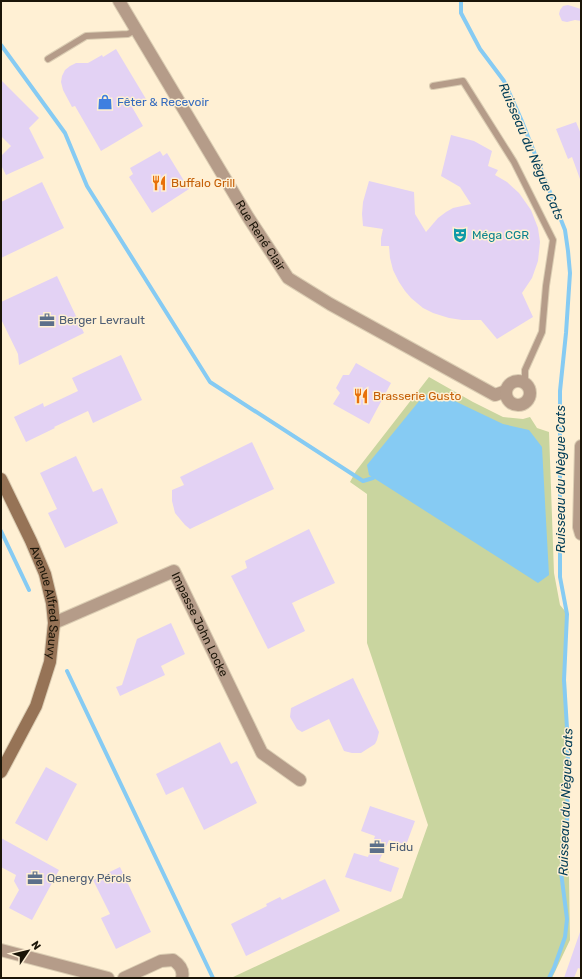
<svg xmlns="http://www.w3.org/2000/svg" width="582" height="979" font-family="Rubik,sans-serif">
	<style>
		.green { fill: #c9d59f }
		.water { fill: #86cbf3 }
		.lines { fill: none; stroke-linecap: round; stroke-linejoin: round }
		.stream { stroke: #86cbf3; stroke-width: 4 }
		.building { fill: #e3d2f4 }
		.lane-casing { stroke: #dbcdb3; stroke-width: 8 }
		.street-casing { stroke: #dbcdb3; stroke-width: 14 }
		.secondary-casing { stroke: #dbcdb3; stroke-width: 14 }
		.lane { stroke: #b59c89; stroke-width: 6 }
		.street { stroke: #b59c89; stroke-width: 12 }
		.secondary { stroke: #967356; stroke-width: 12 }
		.labels { text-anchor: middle; stroke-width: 3; stroke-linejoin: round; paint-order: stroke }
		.shop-label { font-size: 12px; fill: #366cbe; stroke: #fff0d4; text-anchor: start }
		.food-label { font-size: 12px; fill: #c56008; stroke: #fff0d4; text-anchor: start }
		.street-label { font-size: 12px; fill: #1b1508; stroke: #fff0d4 }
		.culture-label { font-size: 12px; fill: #0d838f; stroke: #fff0d4; text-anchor: start }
		.service-label { font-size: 12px; fill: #4e5e75; stroke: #fff0d4; text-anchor: start }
		.water-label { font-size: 13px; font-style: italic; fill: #003c56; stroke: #fff0d4 }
	</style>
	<rect width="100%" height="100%" fill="#fff0d4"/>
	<path class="green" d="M429 377 473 402 503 417 523 419 530 417 537 428 549 432 554 573 560 605 565 611 570 940 552 978H231L402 898 428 825 367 643V494L350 482 356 471Z"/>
	<path class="water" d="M440 394 503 424 529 430 542 447 549 575 538 583 369 475 367 465 424 395Z"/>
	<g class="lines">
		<path class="stream" d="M461 1V13L480 49 504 81 521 119 565 230 568 251 570 273 566 333 560 391V577L567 614 564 680 568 744 567 832 561 872 567 919 565 937 554 968 549 978
			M1 45 65 133 87 186 210 382 363 481 373 478
			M1 531 29 590
			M67 671 213 978"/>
	</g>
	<path class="building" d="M568 5 581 9V21L575 20 567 22 562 21 561 19 559 14 560 10 563 6Z
		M116 49 146 99 132 107 143 126 101 151 75 106 72 107 63 90 61 82 62 76 65 70 70 66 76 63H88L102 55 103 57Z
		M1 80 39 118 29 128 44 158 6 175 1 165V156L11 146 1 136Z
		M576 122 581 134 580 179 572 157 568 159 556 129Z
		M451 135 474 141 492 151 488 166 498 170 495 175 507 182 519 193 531 210 538 228 540 242 538 261 532 278 522 293 533 317 497 339 481 320H462L449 318 433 313 423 308 411 298 405 291 399 282 393 270 390 258 389 246H381V238L383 229 363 226 362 214 363 202 369 181 414 192 415 214 426 232 438 218 446 212 453 208 471 204 460 187 441 176Z
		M160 151 163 156 167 153 189 189 152 213 129 177 133 174 130 168Z
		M42 182 64 228 1 258V202Z
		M57 276 84 333 19 365 18 354 1 319V302Z
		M121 355 142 400 93 423 88 411 54 427 55 428 26 442 14 417 43 403 44 407 78 391 72 378Z
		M356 363 391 383 369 424 333 404 340 393 336 388 343 375H349Z
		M252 442 274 489 190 529 185 525 175 513 172 501V490L184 485 180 477Z
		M76 456 93 492 102 488 118 523 65 548 48 513 57 509 40 473Z
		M309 529 335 583 292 603 305 631 268 649 231 576 247 568 245 561Z
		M171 623 185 654 161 666 165 675 120 696 116 687 122 685 137 639Z
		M353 678 379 732 377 740 375 744 361 753H352L344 751 329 719 302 732 297 729 290 717 291 708Z
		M220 742 231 764 237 761 257 803 204 830 183 787 166 795 156 774Z
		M46 767 77 784 47 841 15 823Z
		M370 806 415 821 406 845 389 840 379 861 399 868 391 892 345 877 354 853 368 857 375 836 361 831Z
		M1 838 59 870 32 920 9 908 19 890 14 881 16 875 1 867Z
		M120 867 151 932 116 949 101 918 110 914 93 880Z
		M325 879 340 911 246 956 231 924 267 906 266 904 280 897 282 900Z
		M580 932 581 933V969L578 968 574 978H564Z"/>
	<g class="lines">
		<g class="lane-casing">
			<path id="lane" d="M48 59 86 36 128 34 137 29
				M433 86 463 81 514 162 553 240 546 286 542 332 525 370V383"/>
		</g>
		<g class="street-casing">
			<g id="street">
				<path id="s1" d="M119 1 248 217 288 278 330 304 495 395 506 391"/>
				<circle cx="518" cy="393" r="12"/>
				<path d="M581 446 579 527 581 534"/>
				<path id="s2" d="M54 623 174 571 262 753 300 780"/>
				<path d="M1 950 108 978"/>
				<path d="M124 978 161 961 173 960C179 964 184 970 182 978"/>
			</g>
		</g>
		<g class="secondary-casing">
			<g id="secondary">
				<path id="s3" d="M1 479 31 541 45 574 52 603 54 623 50 662 36 706 1 772"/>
			</g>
		</g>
		<use href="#lane" class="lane"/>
		<use href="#street" class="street"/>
		<use href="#secondary" class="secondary"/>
	</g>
	<defs>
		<g id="shop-bare" transform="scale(1.2)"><path d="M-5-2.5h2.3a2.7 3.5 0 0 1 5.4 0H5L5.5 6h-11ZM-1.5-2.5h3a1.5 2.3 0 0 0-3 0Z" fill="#3f7fe0" stroke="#fff0d4" stroke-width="2.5" paint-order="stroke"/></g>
		<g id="restaurant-bare" transform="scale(1.2)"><path d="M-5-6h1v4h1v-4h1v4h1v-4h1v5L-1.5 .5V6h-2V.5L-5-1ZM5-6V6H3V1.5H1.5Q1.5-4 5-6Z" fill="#e8710a" stroke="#fff0d4" stroke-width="2.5" paint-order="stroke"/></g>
		<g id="theatre-bare" transform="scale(1.2)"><path d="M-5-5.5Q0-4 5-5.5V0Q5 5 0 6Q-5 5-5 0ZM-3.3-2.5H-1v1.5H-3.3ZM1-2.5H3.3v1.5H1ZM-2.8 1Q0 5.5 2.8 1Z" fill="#0f9aa8" stroke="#fff0d4" stroke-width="2.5" paint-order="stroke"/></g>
		<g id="office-bare" transform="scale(1.2)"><path d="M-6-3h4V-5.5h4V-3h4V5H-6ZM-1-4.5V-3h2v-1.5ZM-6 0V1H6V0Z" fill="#5c6f8a" stroke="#fff0d4" stroke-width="2.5" paint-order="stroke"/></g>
	</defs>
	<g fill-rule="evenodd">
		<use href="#shop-bare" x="105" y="102"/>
		<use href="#restaurant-bare" x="159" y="183"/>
		<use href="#theatre-bare" x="460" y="235"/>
		<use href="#office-bare" x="47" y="320"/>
		<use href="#restaurant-bare" x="361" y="396"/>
		<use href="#office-bare" x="377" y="847"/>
		<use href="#office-bare" x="35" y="878"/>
	</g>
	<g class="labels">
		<g class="shop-label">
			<text x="117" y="106">Fêter &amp; Recevoir</text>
		</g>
		<g class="food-label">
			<text x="171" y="187">Buffalo Grill</text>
			<text x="373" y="400">Brasserie Gusto</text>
		</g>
		<g class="street-label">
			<text dy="4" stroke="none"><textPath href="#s1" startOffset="274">Rue René Clair</textPath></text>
			<text dy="4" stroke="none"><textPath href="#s3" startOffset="133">Avenue Alfred Sauvy</textPath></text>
			<text dy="4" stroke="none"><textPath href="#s2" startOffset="190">Impasse John Locke</textPath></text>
		</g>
		<g class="culture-label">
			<text x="472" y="239">Méga CGR</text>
		</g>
		<g class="service-label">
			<text x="59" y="324">Berger Levrault</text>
			<text x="389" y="851">Fidu</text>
			<text x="47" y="882">Qenergy Pérols</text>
		</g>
		<g class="water-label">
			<text transform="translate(532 151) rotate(67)" y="5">Ruisseau du Nègue Cats</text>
			<text transform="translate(560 479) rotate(-90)" y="5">Ruisseau du Nègue Cats</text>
			<text transform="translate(565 802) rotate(-88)" y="5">Ruisseau du Nègue Cats</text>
		</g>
	</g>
	<rect width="582" height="979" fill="none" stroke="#1b1508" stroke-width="4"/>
	<g transform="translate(28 951) rotate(55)" stroke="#fff0d4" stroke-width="3" paint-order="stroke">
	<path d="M0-3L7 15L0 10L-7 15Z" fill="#1b1508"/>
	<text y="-6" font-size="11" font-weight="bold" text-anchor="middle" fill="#1b1508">N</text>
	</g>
</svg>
